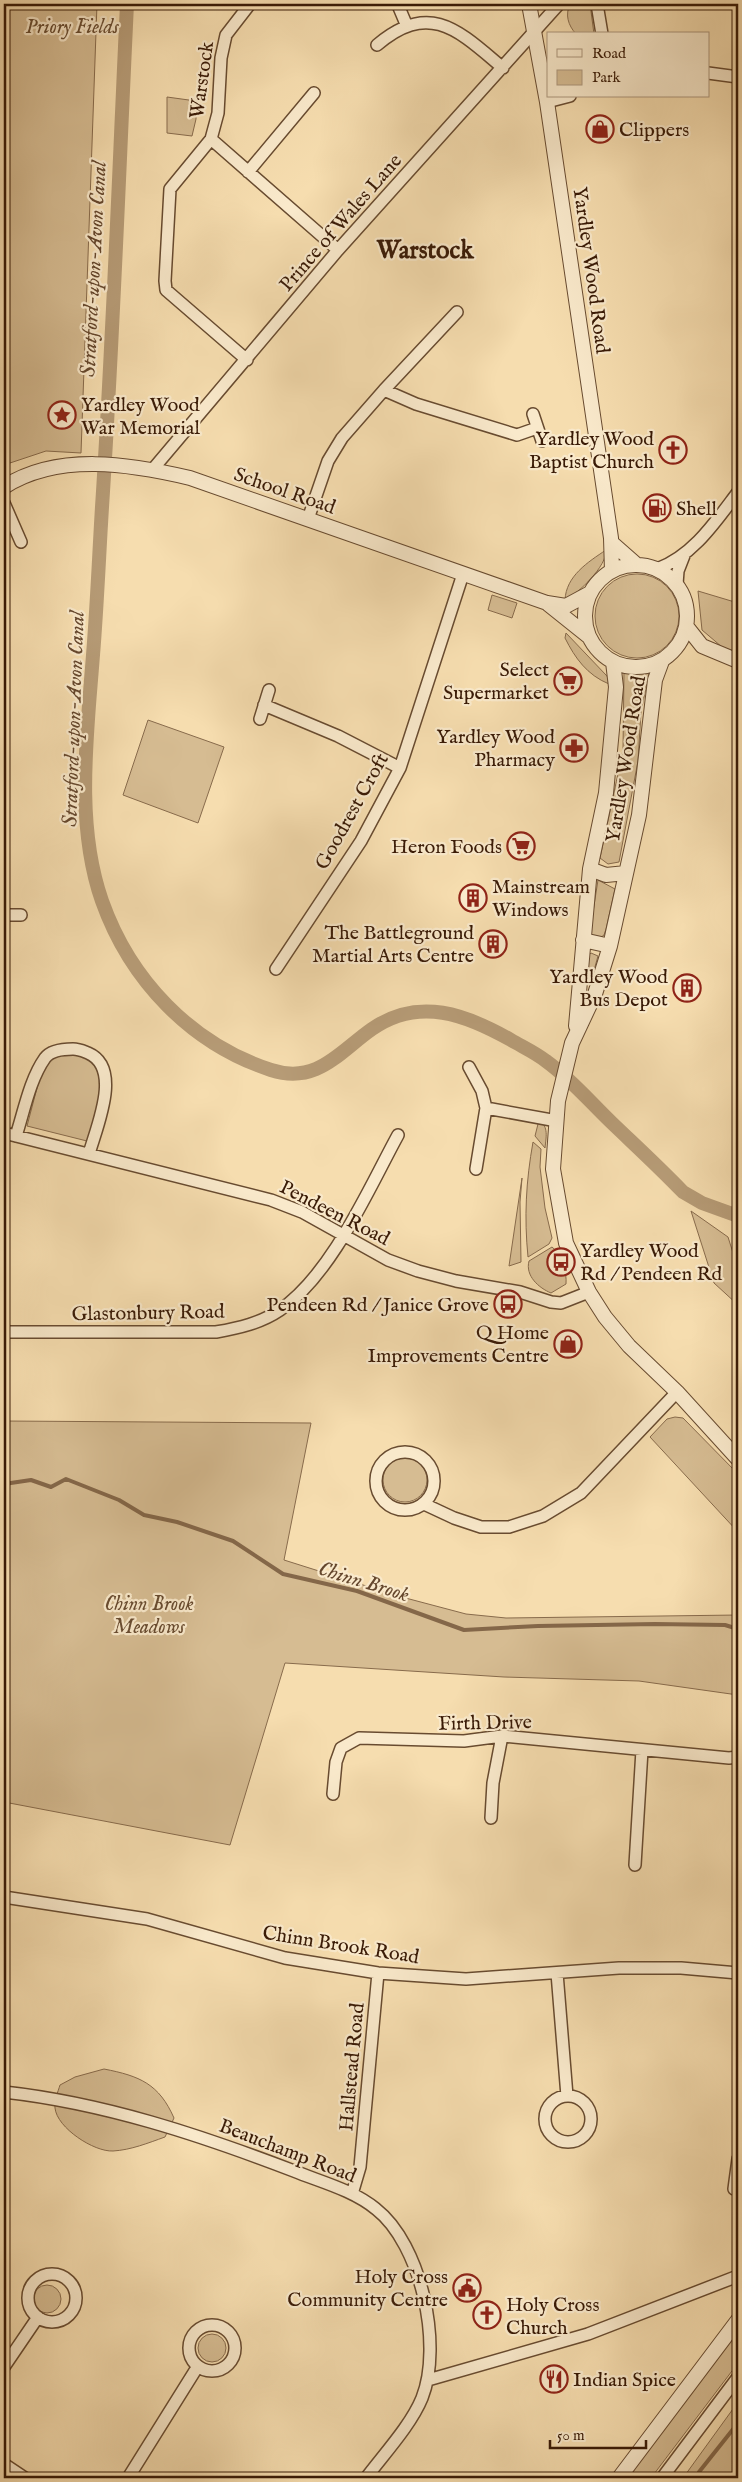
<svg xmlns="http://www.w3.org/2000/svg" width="742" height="2482" font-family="'IM FELL English',serif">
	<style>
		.green { fill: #d6bc92; stroke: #886b4c }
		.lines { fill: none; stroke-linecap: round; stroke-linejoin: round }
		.stream { stroke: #846749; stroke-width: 4 }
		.canal { stroke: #b69b76; stroke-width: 14 }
		.minor-casing { stroke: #684b30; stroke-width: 14 }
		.tertiary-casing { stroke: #684b30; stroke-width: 16 }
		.minor { stroke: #f9e9cb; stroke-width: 11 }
		.tertiary { stroke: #f9e9cb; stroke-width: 14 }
		.labels { text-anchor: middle; stroke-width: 4.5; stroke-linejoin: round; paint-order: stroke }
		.park-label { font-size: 20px; font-style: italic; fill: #684b30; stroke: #f9e9cb }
		.street-label { font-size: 20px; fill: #391a06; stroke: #f9e9cb }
		.poi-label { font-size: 20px; fill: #391a06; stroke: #f9e9cb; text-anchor: end }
		.water-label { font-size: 21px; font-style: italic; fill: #65472d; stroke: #f9e9cb }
		.district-label { font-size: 25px; font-weight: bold; fill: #391a06; stroke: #f9e9cb }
	</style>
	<rect width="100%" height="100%" fill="#f6ddaf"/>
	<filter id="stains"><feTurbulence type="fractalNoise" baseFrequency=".004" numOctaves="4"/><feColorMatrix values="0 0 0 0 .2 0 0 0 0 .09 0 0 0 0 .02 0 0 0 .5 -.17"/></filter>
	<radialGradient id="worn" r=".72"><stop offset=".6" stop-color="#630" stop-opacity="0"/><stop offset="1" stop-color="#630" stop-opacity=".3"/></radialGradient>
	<path class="green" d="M4 4H97L81 453 46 451 4 465Z
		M570 4H590L594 34H576C568 25 565 15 570 4Z
		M167 97 196 101V119L192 136 167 133Z
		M606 550C607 566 579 593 565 600 566 576 588 562 606 550Z
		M595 616a42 42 0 1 1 84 0a42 42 0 1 1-84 0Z
		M698 591 738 603V653L722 647 702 630Z
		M492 595 517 603 512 618 488 610Z
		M566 633 606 675 610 680 609 684C587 675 575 658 565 638Z
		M624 671 649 673 641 712 638 761 619 862 608 864 600 858 623 750Z
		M148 720 224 747 198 823 123 795Z
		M598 880 615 889 606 929 604 935 600 938 593 936 590 931Z
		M591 953 598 956 591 981 589 983 586 981 589 955Z
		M67 1051 92 1058 102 1082 100 1099 87 1141 27 1126 42 1069 48 1060Z
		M539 1120C549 1127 546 1137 545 1148L535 1136Z
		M533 1142 541 1149 540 1167 545 1208 552 1238 549 1244 528 1257C524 1217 526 1181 533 1142Z
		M522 1178 520 1202 521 1262 509 1266Z
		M691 1211 728 1237 734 1256 738 1258V1305L714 1283Z
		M552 1247C562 1254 567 1273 566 1284L551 1293C539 1288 525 1276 529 1261Z
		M675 1417 683 1418 738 1474V1532L650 1437 667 1419Z
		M4 1421 311 1423 284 1560 398 1596 466 1614 506 1618 738 1615V1695L639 1681 504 1677 285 1663 230 1845 4 1802Z
		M383 1480a22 22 0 1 1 44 0a22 22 0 1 1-44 0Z
		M104 2069C140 2076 159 2084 174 2118L165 2137C148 2143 131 2150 113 2151 94 2152 57 2128 55 2108 54 2100 58 2092 60 2085L75 2077Z
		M33 2299a14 14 0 1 1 28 0a14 14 0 1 1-28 0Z
		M738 2328V2363L651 2478H624Z
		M198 2348a14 14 0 1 1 28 0a14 14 0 1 1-28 0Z
		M738 2402V2478H683Z"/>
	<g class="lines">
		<path class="stream" d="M4 1484 31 1480 51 1487 66 1479 119 1500 144 1515 177 1522 233 1541 283 1574 357 1591 464 1630 538 1626 655 1624 725 1625 738 1629
			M697 2478 699 2472 738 2423"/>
		<path class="canal" d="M127 4C119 171 113 339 102 507 99 556 97 606 93 655 87 735 75 824 102 901 130 980 191 1044 271 1070 317 1085 339 1052 372 1029 419 996 467 1015 511 1040 523 1047 536 1053 546 1061 571 1079 590 1102 612 1123 636 1146 660 1168 683 1192L702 1203 738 1216"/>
		<g class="minor-casing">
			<path id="minor" d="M597 4 602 34
				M398 5 406 24
				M377 45C430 0 459 31 503 68
				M708 73 738 77
				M547 102 570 96
				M211 139 338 250
				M248 172 314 93
				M247 360 166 290 165 281 170 189 211 139 218 113 221 58 226 35 250 4
				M384 390 457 312
				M533 414 542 441
				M153 469 338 250 559 4
				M4 503 21 542
				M308 519 328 461 342 438 384 390 416 404 517 435 537 428
				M657 569C693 556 716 521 738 492
				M677 584 678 571 685 553
				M264 705 338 736 400 768
				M260 719 269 690
				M4 915H21
				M276 969 361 841 400 768 463 574
				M469 1067 482 1091 486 1108
				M4 1133 271 1200 302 1212 388 1260 418 1271 456 1281 520 1292 551 1302 561 1303 589 1292
				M16 1136C24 1111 30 1079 45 1058 51 1050 64 1049 73 1049 79 1049 83 1051 88 1053 123 1068 96 1128 89 1154
				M476 1169 486 1108 557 1121
				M4 1332H216C239 1328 261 1323 280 1310 332 1274 368 1190 398 1135
				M376 1481a29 29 0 1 1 58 0a29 29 0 1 1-58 0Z
				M424 1504 454 1518 481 1527H509L543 1516 581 1493 677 1392
				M333 1794 336 1762 341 1748 359 1738 464 1741 502 1736 729 1758 738 1757
				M491 1818 493 1783 502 1736
				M635 1865 642 1750
				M4 1897 147 1919 285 1958 378 1973 466 1979 619 1968H681L738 1973
				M557 1973 567 2096
				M4 2092C104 2103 200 2135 294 2171 321 2182 353 2190 376 2209 421 2244 443 2345 422 2398 411 2425 384 2454 366 2478
				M545 2119a23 23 0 1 1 46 0a23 23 0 1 1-46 0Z
				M734 2189 738 2159
				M352 2194 360 2167 378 1973
				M28 2298a24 24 0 1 1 48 0a24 24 0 1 1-48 0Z
				M189 2348a23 23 0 1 1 46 0a23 23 0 1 1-46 0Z
				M4 2367 38 2317
				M428 2380 588 2334 738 2276
				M4 2464 25 2478
				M128 2478 198 2366
				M662 2478 738 2377"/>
		</g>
		<g class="tertiary-casing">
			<path id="tertiary" d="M529 4 547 102 611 538 612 571
				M4 487C58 452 131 464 190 478L547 603 566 606 590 593
				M612 543 637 565
				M585 616a51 51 0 1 1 102 0a51 51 0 1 1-102 0Z
				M548 604 588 636
				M687 627 702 646 738 661
				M662 661 655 680 639 815 610 946 595 994 572 1043 558 1101 553 1169 566 1243 589 1292 605 1317 629 1346 677 1392 738 1459
				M590 869 606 875 626 873
				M583 940 610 946
				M576 1026 590 869 606 793 616 687 613 662
				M619 2478 738 2320"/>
		</g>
		<use href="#minor" class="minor"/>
		<use href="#tertiary" class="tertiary"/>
	</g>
	<defs>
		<g id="shop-ring" transform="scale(1.4375)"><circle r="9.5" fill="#f9e9cb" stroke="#8f2418" stroke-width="1.5"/><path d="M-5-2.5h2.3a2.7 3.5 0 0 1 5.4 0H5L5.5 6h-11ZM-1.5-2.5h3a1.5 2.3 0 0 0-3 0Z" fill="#8f2418"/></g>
		<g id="sight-ring" transform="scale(1.4375)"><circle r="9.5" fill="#f9e9cb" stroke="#8f2418" stroke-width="1.5"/><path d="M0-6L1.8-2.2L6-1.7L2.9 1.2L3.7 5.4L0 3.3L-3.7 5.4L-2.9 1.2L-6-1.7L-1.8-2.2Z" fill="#8f2418"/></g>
		<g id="church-ring" transform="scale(1.4375)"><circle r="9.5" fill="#f9e9cb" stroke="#8f2418" stroke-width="1.5"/><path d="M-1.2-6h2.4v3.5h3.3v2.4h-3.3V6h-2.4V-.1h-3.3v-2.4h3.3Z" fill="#8f2418"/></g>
		<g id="fuel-ring" transform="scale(1.4375)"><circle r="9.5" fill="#f9e9cb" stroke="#8f2418" stroke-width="1.5"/><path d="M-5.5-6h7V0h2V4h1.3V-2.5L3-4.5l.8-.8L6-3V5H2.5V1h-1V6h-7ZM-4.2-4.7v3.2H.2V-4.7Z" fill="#8f2418"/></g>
		<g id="supermarket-ring" transform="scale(1.4375)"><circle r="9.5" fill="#f9e9cb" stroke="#8f2418" stroke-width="1.5"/><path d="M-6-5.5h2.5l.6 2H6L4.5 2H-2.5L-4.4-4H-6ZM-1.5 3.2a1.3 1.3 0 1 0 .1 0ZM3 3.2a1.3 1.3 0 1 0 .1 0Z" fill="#8f2418"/></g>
		<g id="pharmacy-ring" transform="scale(1.4375)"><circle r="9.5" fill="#f9e9cb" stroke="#8f2418" stroke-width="1.5"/><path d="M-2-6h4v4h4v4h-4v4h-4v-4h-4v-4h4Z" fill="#8f2418"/></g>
		<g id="building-ring" transform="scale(1.4375)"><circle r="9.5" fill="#f9e9cb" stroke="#8f2418" stroke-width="1.5"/><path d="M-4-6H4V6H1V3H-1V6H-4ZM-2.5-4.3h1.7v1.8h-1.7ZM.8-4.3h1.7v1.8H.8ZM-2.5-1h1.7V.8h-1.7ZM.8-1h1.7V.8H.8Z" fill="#8f2418"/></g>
		<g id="bus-ring" transform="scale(1.4375)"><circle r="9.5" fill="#f9e9cb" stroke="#8f2418" stroke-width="1.5"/><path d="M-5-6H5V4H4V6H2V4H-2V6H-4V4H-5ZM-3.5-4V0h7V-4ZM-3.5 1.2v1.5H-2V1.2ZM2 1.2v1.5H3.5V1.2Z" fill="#8f2418"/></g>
		<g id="civic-ring" transform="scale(1.4375)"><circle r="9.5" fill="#f9e9cb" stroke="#8f2418" stroke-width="1.5"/><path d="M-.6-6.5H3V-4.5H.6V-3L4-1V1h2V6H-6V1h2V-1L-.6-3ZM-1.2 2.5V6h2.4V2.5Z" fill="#8f2418"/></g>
		<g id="restaurant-ring" transform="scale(1.4375)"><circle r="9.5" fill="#f9e9cb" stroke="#8f2418" stroke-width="1.5"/><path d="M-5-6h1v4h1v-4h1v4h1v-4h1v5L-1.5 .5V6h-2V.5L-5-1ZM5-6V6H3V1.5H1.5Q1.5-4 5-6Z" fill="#8f2418"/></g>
	</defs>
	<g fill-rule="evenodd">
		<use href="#shop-ring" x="600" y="129"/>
		<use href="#sight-ring" x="62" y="415"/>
		<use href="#church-ring" x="673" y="450"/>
		<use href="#fuel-ring" x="657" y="508"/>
		<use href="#supermarket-ring" x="568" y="681"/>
		<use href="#pharmacy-ring" x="574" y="748"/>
		<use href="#supermarket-ring" x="521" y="846"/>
		<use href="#building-ring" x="473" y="898"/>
		<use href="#building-ring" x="493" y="944"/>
		<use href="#building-ring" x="687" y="988"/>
		<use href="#bus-ring" x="561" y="1262"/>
		<use href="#bus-ring" x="508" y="1304"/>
		<use href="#shop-ring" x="568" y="1344"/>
		<use href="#civic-ring" x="467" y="2288"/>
		<use href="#church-ring" x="487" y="2315"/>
		<use href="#restaurant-ring" x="554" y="2379"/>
	</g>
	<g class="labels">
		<g class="park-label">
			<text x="72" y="33">Priory Fields</text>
			<text x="149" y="1610">Chinn Brook<tspan x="149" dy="23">Meadows</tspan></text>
		</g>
		<g class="street-label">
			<text transform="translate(201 80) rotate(-82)" y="7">Warstock</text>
			<text transform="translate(340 222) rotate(-49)" y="7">Prince of Wales Lane</text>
			<text transform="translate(592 270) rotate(82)" y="7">Yardley Wood Road</text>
			<text transform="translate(285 490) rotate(19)" y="7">School Road</text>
			<text transform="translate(625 759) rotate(-81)" y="7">Yardley Wood Road</text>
			<text transform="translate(351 811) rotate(-61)" y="7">Goodrest Croft</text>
			<text transform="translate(335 1212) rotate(27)" y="7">Pendeen Road</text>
			<text transform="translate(148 1312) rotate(-1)" y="7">Glastonbury Road</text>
			<text transform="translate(485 1722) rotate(-1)" y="7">Firth Drive</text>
			<text transform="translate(341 1944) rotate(9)" y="7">Chinn Brook Road</text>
			<text transform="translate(351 2067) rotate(-85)" y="7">Hallstead Road</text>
			<text transform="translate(288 2150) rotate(21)" y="7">Beauchamp Road</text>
		</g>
		<g class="poi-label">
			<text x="619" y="136" text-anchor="start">Clippers</text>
			<text x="81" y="411" text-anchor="start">Yardley Wood<tspan x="81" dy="23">War Memorial</tspan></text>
			<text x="654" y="445">Yardley Wood<tspan x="654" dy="23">Baptist Church</tspan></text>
			<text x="676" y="515" text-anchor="start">Shell</text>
			<text x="549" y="676">Select<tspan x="549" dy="23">Supermarket</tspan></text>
			<text x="555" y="743">Yardley Wood<tspan x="555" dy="23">Pharmacy</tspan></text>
			<text x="502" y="853">Heron Foods</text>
			<text x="492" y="893" text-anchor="start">Mainstream<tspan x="492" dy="23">Windows</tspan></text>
			<text x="474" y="939">The Battleground<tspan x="474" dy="23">Martial Arts Centre</tspan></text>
			<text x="668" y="983">Yardley Wood<tspan x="668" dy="23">Bus Depot</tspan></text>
			<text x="580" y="1257" text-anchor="start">Yardley Wood<tspan x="580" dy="23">Rd / Pendeen Rd</tspan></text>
			<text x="489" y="1311">Pendeen Rd / Janice Grove</text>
			<text x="549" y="1339">Q Home<tspan x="549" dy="23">Improvements Centre</tspan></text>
			<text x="448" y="2283">Holy Cross<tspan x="448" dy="23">Community Centre</tspan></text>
			<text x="506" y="2311" text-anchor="start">Holy Cross<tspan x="506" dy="23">Church</tspan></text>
			<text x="573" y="2386" text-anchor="start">Indian Spice</text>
		</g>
		<g class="water-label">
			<text transform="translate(93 269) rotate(-87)" y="7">Stratford-upon-Avon Canal</text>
			<text transform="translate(73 719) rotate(-88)" y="7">Stratford-upon-Avon Canal</text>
			<text transform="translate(364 1581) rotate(17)" y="7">Chinn Brook</text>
		</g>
		<g class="district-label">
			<text x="425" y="258">Warstock</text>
		</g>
	</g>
	<rect width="742" height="2482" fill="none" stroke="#f6ddaf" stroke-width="20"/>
	<rect x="5" y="5" width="732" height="2472" fill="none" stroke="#391a06" stroke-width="2.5"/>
	<rect x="10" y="10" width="722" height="2462" fill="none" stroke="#391a06"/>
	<rect x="547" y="32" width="162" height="65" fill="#f9e9cb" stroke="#ac967c"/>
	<rect x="557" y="49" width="25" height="8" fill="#f9e9cb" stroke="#ac967c"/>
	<text x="592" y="58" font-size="15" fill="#391a06">Road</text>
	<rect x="557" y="70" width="25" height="15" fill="#d6bc92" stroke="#ac967c"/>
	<text x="592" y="82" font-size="15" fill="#391a06">Park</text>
	<path d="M550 2440v8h96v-8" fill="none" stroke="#391a06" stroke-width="2.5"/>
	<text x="557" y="2440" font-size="15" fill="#391a06" stroke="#f9e9cb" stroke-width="4" paint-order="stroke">50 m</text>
	<rect width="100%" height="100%" filter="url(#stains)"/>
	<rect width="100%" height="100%" fill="url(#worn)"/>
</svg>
